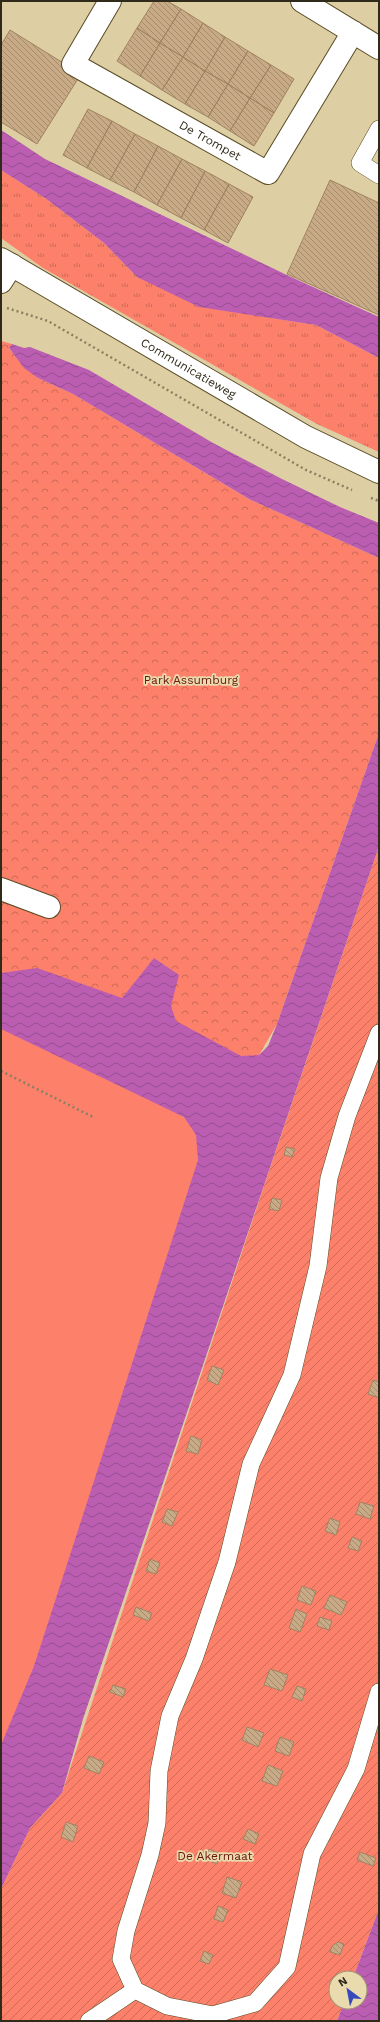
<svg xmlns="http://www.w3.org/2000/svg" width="380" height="2022" font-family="'Work Sans',sans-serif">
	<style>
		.grass { fill: url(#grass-tufts) }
		.park { fill: url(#park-crowns) }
		.garden { fill: url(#garden-furrows) }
		.pitch { fill: #fd806b }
		.water { fill: url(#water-waves) }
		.building { fill: url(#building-back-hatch); stroke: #a08361 }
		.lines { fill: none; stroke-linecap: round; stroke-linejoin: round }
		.service-casing { stroke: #594b24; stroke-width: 18 }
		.minor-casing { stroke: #594b24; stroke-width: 24 }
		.tertiary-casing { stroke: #594b24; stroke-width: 24 }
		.path { stroke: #897f61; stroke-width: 2.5; stroke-dasharray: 2 3; stroke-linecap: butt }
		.service { stroke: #fff; stroke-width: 17 }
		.minor { stroke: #fff; stroke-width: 22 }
		.tertiary { stroke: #fff; stroke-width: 22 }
		.labels { text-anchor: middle; stroke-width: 3.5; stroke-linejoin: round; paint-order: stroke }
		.street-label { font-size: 12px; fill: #302a1a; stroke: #eadbaf }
		.park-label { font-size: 12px; fill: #67180d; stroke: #eadbaf }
	</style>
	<defs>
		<pattern id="grass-tufts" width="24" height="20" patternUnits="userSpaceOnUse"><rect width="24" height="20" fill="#fd806b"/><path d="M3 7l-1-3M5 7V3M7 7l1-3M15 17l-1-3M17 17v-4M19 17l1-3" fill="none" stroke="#cd6957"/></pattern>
		<pattern id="park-crowns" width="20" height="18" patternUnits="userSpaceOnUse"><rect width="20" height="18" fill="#fd806b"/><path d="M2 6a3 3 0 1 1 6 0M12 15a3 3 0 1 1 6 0" fill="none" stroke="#cd6957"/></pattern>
		<pattern id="garden-furrows" width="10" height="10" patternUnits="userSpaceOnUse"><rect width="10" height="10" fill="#fd806b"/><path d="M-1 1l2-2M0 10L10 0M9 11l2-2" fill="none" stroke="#cd6957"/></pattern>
		<pattern id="water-waves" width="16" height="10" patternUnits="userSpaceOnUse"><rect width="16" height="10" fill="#bb5eb2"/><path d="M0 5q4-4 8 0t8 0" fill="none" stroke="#984e90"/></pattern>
		<pattern id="building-back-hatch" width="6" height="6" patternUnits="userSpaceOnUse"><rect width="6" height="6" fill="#c8aa87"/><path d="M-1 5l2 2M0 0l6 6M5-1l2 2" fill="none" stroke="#a38b6e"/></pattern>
	</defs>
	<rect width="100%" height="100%" fill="#ddcea3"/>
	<path class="grass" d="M1 170 45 198 104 243 137 277 265 317 316 325 379 358V452L317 424 43 268 1 238Z"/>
	<path class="park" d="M1 341 12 344 9 349 38 378 73 394 249 499 379 558V733L277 1024 259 1055 1 1745Z"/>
	<path class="garden" d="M379 846V1909L353 1978H336V2002H344L337 2021H1V1889L30 1828 62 1793 265 1183Z"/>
	<path class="pitch" d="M1 996 263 1106 1 1811Z"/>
	<path class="water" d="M1 130 45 159 291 277 379 317V358L316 325 199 307 137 277 104 243 45 198 1 170Z
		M12 344 24 348 30 347 89 370 213 443 282 479 340 507 379 523V558L249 499 73 394 38 378 24 368 9 348Z
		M379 733V846L83 1719 62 1793 30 1828 1 1889V1745L34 1666 198 1160 196 1135 184 1117 1 1029V973L37 968 122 998 154 958 179 975 171 1006 176 1021 241 1056 259 1055 268 1046 277 1024Z
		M379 1909V2021H337L344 2002H360V1978H353Z"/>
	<path class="building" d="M154 1H167L181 9 160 43 137 28Z
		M181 9 203 23 183 57 160 43Z
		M203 23 225 37 205 71 183 57Z
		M137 28 160 43 140 76 117 61Z
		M10 30 81 74 37 144 1 122V45Z
		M225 37 248 51 228 84 205 71Z
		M160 43 183 57 162 90 140 76Z
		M248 51 271 65 250 98 228 84Z
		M183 57 205 71 185 104 162 90Z
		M271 65 294 79 274 113 250 98Z
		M205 71 228 84 208 117 185 104Z
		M228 84 250 98 230 131 208 117Z
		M250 98 274 113 254 146 230 131Z
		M88 109 112 121 87 168 63 155Z
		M112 121 135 134 110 180 87 168Z
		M135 134 158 146 134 192 110 180Z
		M158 146 182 159 157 205 134 192Z
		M182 159 205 171 181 218 157 205Z
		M205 171 229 184 204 230 181 218Z
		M330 180 379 203V315L287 274Z
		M229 184 253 197 228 243 204 230Z
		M286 1147 295 1149 292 1157 284 1155Z
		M272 1198 282 1200 279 1211 269 1209Z
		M212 1366 224 1370 218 1385 207 1380Z
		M373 1380 379 1382V1398L368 1394Z
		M191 1436 202 1440 198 1454 186 1451Z
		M360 1502 374 1506 370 1519 356 1514Z
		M167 1509 178 1512 172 1526 162 1522Z
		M330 1518 340 1522 336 1535 325 1531Z
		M352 1537 362 1541 358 1551 348 1548Z
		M150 1559 160 1563 156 1574 146 1571Z
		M302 1586 316 1591 311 1605 297 1600Z
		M330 1595 347 1602 341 1615 324 1608Z
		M136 1607 152 1613 149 1621 133 1615Z
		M296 1609 307 1614 300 1632 289 1628Z
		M320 1617 332 1621 329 1630 317 1626Z
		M270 1669 288 1675 282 1691 264 1685Z
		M113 1685 126 1689 123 1697 110 1692Z
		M297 1686 306 1689 302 1701 292 1697Z
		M247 1727 264 1733 258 1747 242 1740Z
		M280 1737 294 1742 289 1756 275 1751Z
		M89 1756 104 1762 99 1774 84 1768Z
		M268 1765 283 1771 277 1786 262 1781Z
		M66 1822 78 1826 73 1842 61 1837Z
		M248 1829 259 1834 255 1844 243 1839Z
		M209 1849 221 1854 217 1864 205 1859Z
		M360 1852 376 1858 373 1866 357 1860Z
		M227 1877 242 1882 236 1898 222 1893Z
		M218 1906 228 1910 223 1922 214 1919Z
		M338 1942 344 1944 340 1955 330 1952 332 1946Z
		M204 1951 213 1955 209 1964 200 1961Z"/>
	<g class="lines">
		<g class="service-casing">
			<path id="service" d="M379 129 360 163 379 175
				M379 1033 347 1116 329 1178 318 1266 292 1375 251 1464 227 1562 194 1659 170 1716 159 1771 157 1823 150 1855 126 1931 121 1959 135 1990 167 2006 213 2015 255 2003 287 1967 312 1854 356 1769 379 1692
				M89 2021 135 1990"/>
		</g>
		<g class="minor-casing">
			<g id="minor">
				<path id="s1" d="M110 1 73 64 268 173 353 32"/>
				<path d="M302 1 379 48"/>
				<path d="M1 282 12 265"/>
				<path d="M1 889 49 907"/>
			</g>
		</g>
		<g class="tertiary-casing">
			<g id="tertiary">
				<path id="s2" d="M1 259 306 437 379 472"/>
			</g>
		</g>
		<path class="path" d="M7 308 48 321 306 470 352 490
			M371 498 379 501
			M1 1071 93 1117"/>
		<use href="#service" class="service"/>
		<use href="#minor" class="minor"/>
		<use href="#tertiary" class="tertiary"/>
	</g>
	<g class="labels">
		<g class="street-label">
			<text dy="4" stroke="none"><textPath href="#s1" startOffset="230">De Trompet</textPath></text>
			<text dy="4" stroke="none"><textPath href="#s2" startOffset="217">Communicatieweg</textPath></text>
		</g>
		<g class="park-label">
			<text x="191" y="684">Park Assumburg</text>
			<text x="215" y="1860">De Akermaat</text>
		</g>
	</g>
	<rect width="380" height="2022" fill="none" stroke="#302a1a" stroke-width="4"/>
	<g transform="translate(348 1990) rotate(328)"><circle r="19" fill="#eadbaf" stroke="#a09473"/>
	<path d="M0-3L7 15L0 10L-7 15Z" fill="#3849bb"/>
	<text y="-6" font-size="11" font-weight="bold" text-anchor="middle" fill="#302a1a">N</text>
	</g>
</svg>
